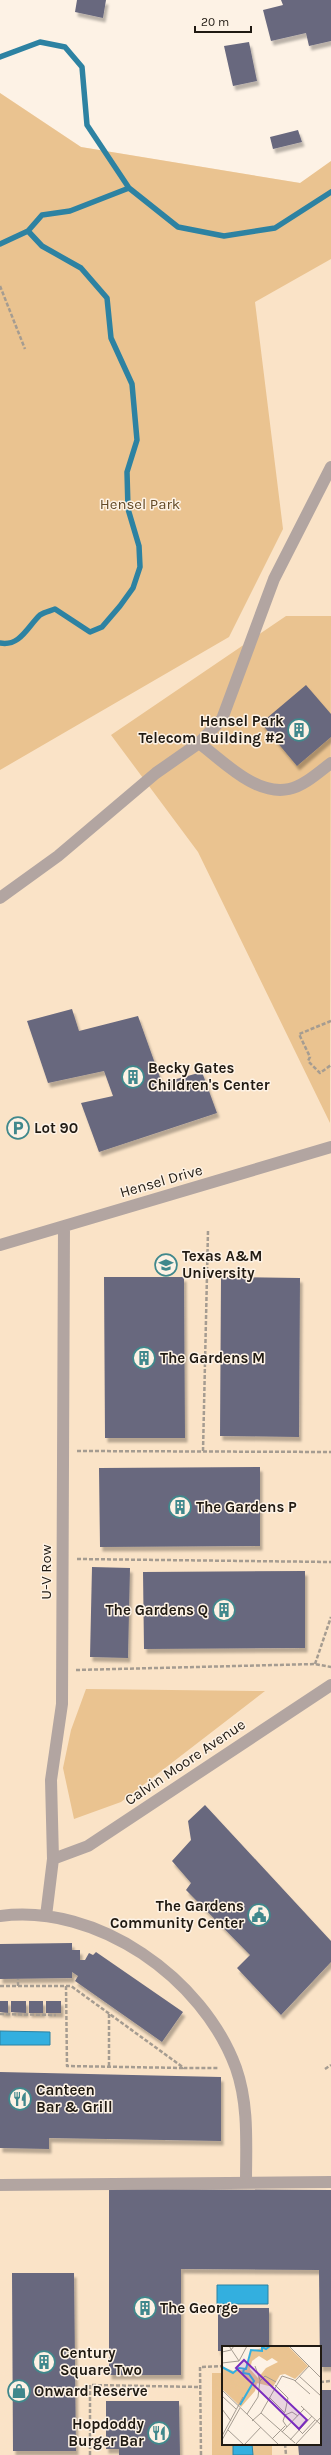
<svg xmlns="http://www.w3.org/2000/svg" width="331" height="2455" font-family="Karla,sans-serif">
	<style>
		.built { fill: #fae3c7; fill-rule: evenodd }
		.green { fill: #eac390 }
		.water { fill: #33afdf; stroke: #2d82a2 }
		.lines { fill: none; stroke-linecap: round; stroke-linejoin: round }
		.stream { stroke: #2d82a2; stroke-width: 5.5 }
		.building { fill: #68687e; filter: url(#shadow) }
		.path { stroke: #a59c91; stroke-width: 2.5; stroke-dasharray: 4 2; stroke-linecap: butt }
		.minor { stroke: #b2a5a1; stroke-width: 12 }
		.labels { text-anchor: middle; stroke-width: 3; stroke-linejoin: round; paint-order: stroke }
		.park-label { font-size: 15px; fill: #634926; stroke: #fdf2e5 }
		.poi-label { font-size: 15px; font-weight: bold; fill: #201a12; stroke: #fdf2e5; text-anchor: start }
		.street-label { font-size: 15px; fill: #201a12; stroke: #fdf2e5 }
		.inset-river { fill: none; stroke: #33afdf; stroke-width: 2 }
		.inset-road { fill: none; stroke: #a59c91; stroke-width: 1 }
		.view { fill: #7b2cbf; fill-opacity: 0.15; stroke: #7b2cbf; stroke-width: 2 }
		.inset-edge { fill: none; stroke: #201a12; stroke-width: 2 }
	</style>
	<defs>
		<filter id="shadow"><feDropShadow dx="2.5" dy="4.5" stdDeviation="1" flood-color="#0004"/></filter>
	</defs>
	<rect width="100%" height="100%" fill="#fdf2e5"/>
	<path class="built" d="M0 93 81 147 300 183 331 174V2455H0ZM223 2347H320V2444H223Z"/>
	<path class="green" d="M0 93 81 147 300 183 331 161V259L255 302 283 529 229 637 0 770Z
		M286 616H331L330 1123 198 852 111 735Z
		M86 1689 265 1691 121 1802 74 1819 63 1768 71 1730Z
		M212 2373H223V2444H272V2455H212Z"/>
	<path class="water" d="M0 2031 50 2032V2045H0Z
		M217 2285H268V2304H217Z
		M233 2444H252L253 2455H233Z"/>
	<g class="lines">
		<path class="stream" d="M0 57 40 42 65 47 82 67 87 125 129 188 178 227 224 236 275 228 331 192
			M0 244 28 231
			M0 643C20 647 28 626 40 615 44 612 50 611 55 609L90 632 102 627 120 606 133 588 140 567 139 546 128 509 127 472 137 440 132 384 111 338 107 298 81 268 42 246 28 231 42 215 70 211 129 188"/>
	</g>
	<path class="building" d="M77 0H106L103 18 75 12Z
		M281 0H331V41L309 46 306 33 271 41 263 10 283 5Z
		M249 42 257 81 233 86 224 46Z
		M298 130 302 142 273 149 270 137Z
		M306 685 331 714V737L297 766 261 723Z
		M72 1009 79 1031 138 1016 162 1083 202 1072 217 1113 99 1152 81 1103 113 1096 104 1071 48 1083 27 1021Z
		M104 1277H184L185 1438H105Z
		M221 1277 300 1278 299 1437 220 1436Z
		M260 1467V1546L100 1547 99 1468Z
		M92 1567 130 1568 128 1658 90 1657Z
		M305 1571V1648L144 1649 143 1572Z
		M205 1805 331 1941V1962L281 2015 237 1968 250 1955 186 1890 191 1883 172 1861 191 1840 188 1821Z
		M72 1943V1950H80V1960H85L89 1953 93 1955 96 1952 183 2012 162 2042 75 1981 78 1976 72 1972V1978L0 1979V1944Z
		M0 2001H8V2013L0 2012Z
		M11 2001H26V2013L11 2012Z
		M29 2001H43V2013H29Z
		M46 2001H61V2013H46Z
		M0 2072 221 2077V2141L49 2138V2149L0 2148Z
		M109 2189 331 2190V2367H320L319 2270 181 2269V2375H109Z
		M12 2273H74L76 2451H13Z
		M218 2308H269V2347H223V2351H218Z
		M320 2390H331V2455H299L298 2444H320Z
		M106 2401H179L180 2455H119V2449H106Z"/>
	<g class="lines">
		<path class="path" d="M0 286 25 349
			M331 1021 299 1034 310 1057 308 1061 320 1073 331 1065
			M77 1451 331 1452
			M203 1451 208 1231
			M77 1559 331 1562
			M315 1664 331 1617
			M76 1670 315 1664 331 1667
			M0 1986H71L184 2068H219
			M18 1986V1979
			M66 1986 67 2066 183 2068
			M0 2014 56 2015
			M109 2066V2014
			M325 2069 331 2065
			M320 2382 331 2381
			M285 2444 286 2455
			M90 2455V2385L200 2387
			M201 2455 200 2367 223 2366"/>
		<path class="minor" d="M199 743C224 762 256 796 289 789 304 786 319 772 331 763
			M0 898 58 856 156 773 199 743 222 719 274 579 331 467
			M0 1245 331 1147
			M53 1859 88 1846 331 1685
			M0 1916C97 1903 203 1978 236 2068 249 2105 246 2145 246 2183
			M46 1916 53 1859 51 1780 62 1704 64 1226
			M0 2185 331 2182"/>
	</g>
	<defs>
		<g id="building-ring" transform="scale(1.15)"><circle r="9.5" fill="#fdf2e5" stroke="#40888c" stroke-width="1.5"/><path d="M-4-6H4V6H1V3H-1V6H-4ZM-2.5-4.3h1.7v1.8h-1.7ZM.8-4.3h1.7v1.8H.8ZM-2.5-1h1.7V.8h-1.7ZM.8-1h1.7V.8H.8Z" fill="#40888c"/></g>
		<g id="parking-ring" transform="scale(1.15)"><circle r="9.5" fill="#fdf2e5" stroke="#40888c" stroke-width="1.5"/><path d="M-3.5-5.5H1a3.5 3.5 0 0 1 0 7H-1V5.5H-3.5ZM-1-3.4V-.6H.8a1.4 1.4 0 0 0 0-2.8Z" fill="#40888c"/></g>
		<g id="university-ring" transform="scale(1.15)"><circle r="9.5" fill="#fdf2e5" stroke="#40888c" stroke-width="1.5"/><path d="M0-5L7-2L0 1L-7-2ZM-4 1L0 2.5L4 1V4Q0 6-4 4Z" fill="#40888c"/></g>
		<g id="civic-ring" transform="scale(1.15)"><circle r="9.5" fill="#fdf2e5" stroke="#40888c" stroke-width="1.5"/><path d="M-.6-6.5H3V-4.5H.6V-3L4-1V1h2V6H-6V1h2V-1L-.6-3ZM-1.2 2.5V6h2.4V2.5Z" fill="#40888c"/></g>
		<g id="restaurant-ring" transform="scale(1.15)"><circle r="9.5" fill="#fdf2e5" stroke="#40888c" stroke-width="1.5"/><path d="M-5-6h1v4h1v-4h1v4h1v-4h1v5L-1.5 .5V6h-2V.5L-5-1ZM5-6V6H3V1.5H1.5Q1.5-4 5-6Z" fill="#40888c"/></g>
		<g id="shop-ring" transform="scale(1.15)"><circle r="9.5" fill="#fdf2e5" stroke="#40888c" stroke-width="1.5"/><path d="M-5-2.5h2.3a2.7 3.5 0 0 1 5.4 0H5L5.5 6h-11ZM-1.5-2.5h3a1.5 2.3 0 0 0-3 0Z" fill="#40888c"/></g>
	</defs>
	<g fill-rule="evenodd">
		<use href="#building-ring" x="299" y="730"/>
		<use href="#building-ring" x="133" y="1077"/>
		<use href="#parking-ring" x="18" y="1128"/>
		<use href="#university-ring" x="166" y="1265"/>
		<use href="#building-ring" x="144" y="1358"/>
		<use href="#building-ring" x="180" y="1507"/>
		<use href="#building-ring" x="224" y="1610"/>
		<use href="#civic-ring" x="259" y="1915"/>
		<use href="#restaurant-ring" x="20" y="2099"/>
		<use href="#building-ring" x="145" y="2308"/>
		<use href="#building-ring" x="44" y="2362"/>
		<use href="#shop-ring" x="19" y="2391"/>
		<use href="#restaurant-ring" x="159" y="2433"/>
	</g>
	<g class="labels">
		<g class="park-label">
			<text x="140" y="509">Hensel Park</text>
		</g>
		<g class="poi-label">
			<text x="284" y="726" text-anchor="end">Hensel Park<tspan x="284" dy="17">Telecom Building #2</tspan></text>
			<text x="148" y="1073">Becky Gates<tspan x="148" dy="17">Children's Center</tspan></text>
			<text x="34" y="1133">Lot 90</text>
			<text x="182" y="1261">Texas A&amp;M<tspan x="182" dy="17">University</tspan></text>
			<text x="160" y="1363">The Gardens M</text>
			<text x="196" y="1512">The Gardens P</text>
			<text x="208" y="1615" text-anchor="end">The Gardens Q</text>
			<text x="244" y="1911" text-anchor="end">The Gardens<tspan x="244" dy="17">Community Center</tspan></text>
			<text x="36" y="2095">Canteen<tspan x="36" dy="17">Bar &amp; Grill</tspan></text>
			<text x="160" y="2313">The George</text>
			<text x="60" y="2358">Century<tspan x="60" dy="17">Square Two</tspan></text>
			<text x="34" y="2396">Onward Reserve</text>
			<text x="144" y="2429" text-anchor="end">Hopdoddy<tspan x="144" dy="17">Burger Bar</tspan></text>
		</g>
		<g class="street-label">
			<text transform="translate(161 1181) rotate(-16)" y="5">Hensel Drive</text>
			<text transform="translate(46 1572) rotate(-90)" y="5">U-V Row</text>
			<text transform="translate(185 1762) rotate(-34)" y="5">Calvin Moore Avenue</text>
		</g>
	</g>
	<g transform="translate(222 2346)">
		<rect width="99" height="99" fill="#fdf2e5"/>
		<path d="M47 0H66L86 20 73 33 63 28 58 29 51 41 35 37 36 33 33 45 19 61 0 43V21L12 25 20 24 26 19 29 5ZM37 10 45 15 50 12 56 16 44 22 36 32 28 23 30 15Z" fill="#eac390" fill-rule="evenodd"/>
		<path class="inset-river" d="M0 21 11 27 17 22 24 23 29 4 40 5V1L44 3 48 0M18 59 32 35 27 28 21 27 22 23"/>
		<path class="inset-road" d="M7 0 17 15M67 0 99 32M0 6 9 4 12 0M0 17 17 15 25 0M77 30 99 50M38 35 43 30 54 36M73 35 87 20M53 39 66 52 63 66M0 44 57 99M0 50 14 63M47 51 63 67M79 60 99 79M0 63 9 75M39 67 73 97M25 68 36 51 38 34 33 20M30 75 39 67 60 30 72 34 88 48M69 76 81 88M65 81 61 75 63 69 70 66 76 70M6 84 22 99M60 86 82 63M81 87 93 74M0 90 21 51M50 93 63 80M0 94 18 62M68 94 90 70M22 99 39 81M73 99 99 71"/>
		<path class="view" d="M22 14 85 74 77 83 14 22Z"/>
		<rect width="99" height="99" class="inset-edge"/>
	</g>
	<path d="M195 26v6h56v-6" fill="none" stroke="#201a12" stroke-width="2"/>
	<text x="201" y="26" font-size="12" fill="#201a12" stroke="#fdf2e5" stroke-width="3" paint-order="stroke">20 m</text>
</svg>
